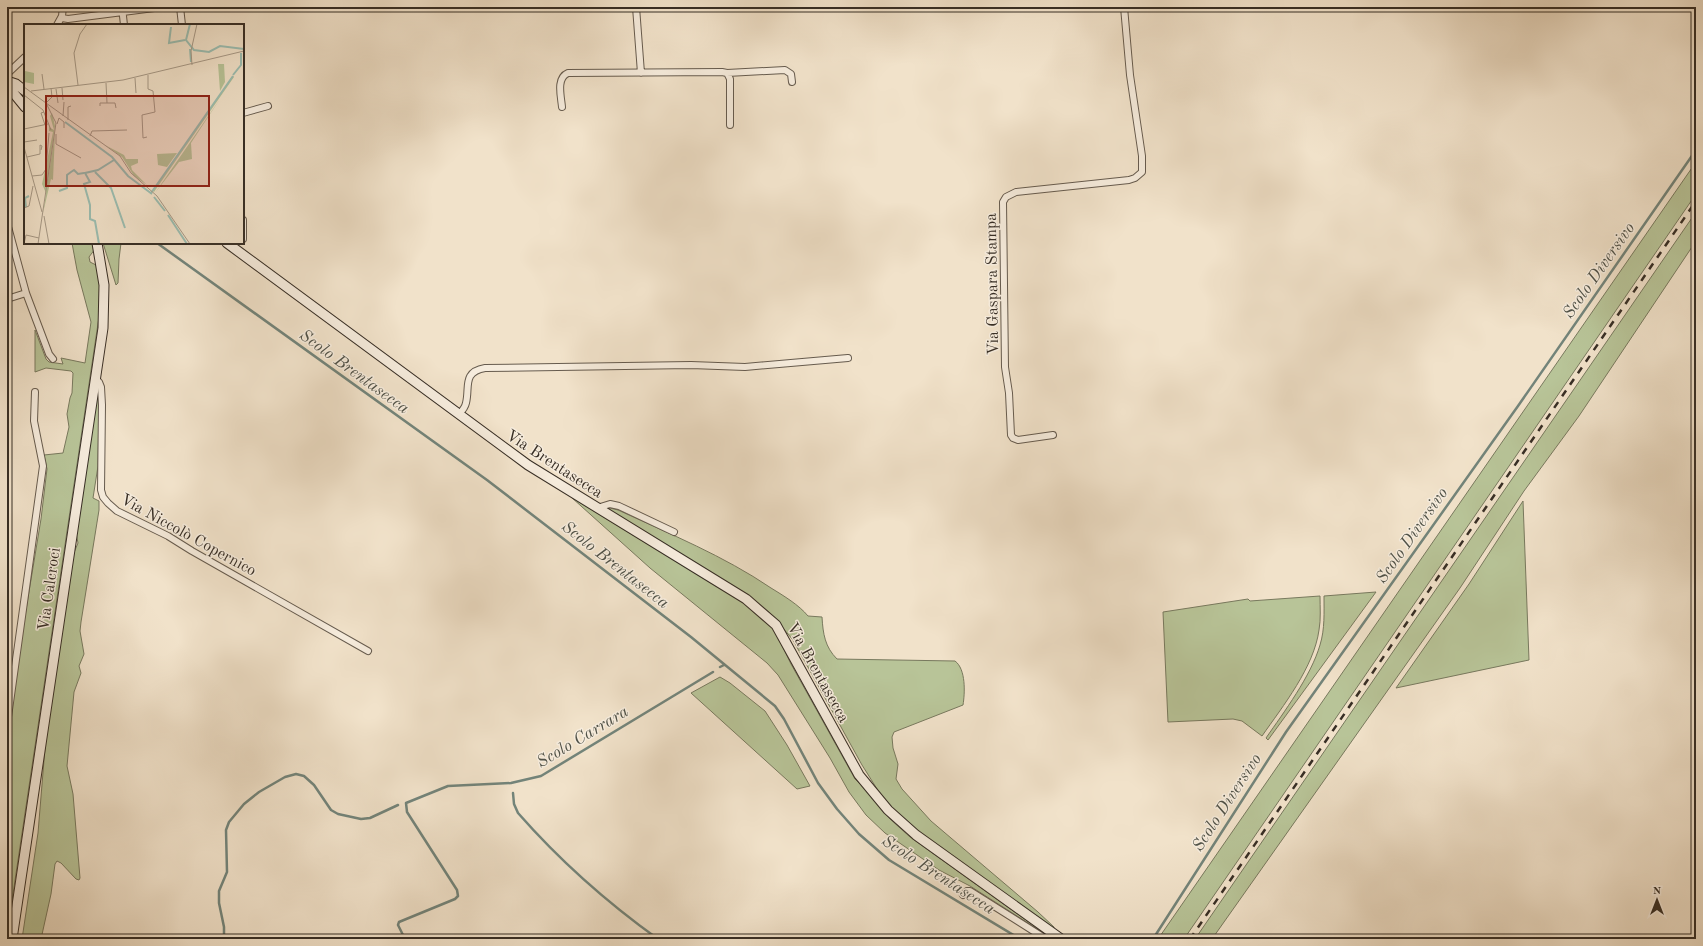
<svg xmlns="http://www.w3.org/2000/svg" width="1703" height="946" font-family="'Old Standard TT',serif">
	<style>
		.green { fill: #b8c498; stroke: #78795e }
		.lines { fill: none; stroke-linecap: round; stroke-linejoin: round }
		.stream { stroke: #73847a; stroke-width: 2.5 }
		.street-casing { stroke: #665b4e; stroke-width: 8 }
		.secondary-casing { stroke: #372e25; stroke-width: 11 }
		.street { stroke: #f6ecdd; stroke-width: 6 }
		.secondary { stroke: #f6ecdd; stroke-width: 9 }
		.rail { stroke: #372e25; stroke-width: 2.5; stroke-dasharray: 7 7; stroke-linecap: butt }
		.labels { text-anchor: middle; stroke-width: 3; stroke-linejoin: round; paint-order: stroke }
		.street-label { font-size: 16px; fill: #372e25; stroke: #f6ecdd }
		.water-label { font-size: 17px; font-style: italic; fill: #505248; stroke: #f6ecdd }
		.inset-river { fill: none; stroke: #9bbeb2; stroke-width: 2 }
		.inset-road { fill: none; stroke: #a79a88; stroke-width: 1 }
		.view { fill: #8f2418; fill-opacity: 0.15; stroke: #8f2418; stroke-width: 2 }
		.inset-edge { fill: none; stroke: #372e25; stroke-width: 2 }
	</style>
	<rect width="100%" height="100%" fill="#f1e2ca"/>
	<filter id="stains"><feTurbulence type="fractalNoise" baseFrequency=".005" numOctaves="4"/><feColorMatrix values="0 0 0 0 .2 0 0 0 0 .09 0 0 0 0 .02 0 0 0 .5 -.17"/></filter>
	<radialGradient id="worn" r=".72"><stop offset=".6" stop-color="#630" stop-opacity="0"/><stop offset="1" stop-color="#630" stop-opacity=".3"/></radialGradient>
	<path class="green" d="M1696 162V194L1184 939H1158Z
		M1696 212V241L1579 416 1524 491 1460 588 1212 939H1195Z
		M72 243H93L95 249 89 257 90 262 96 265C102 281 100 300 99 317L7 934V741L23 628 41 519 47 469 44 455 63 453 69 427 67 414 70 398 72 393 73 373 71 371 46 368 35 372V330L46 359 49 362 63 364 61 358 85 363 91 322 77 270Z
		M103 243H121L119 259 118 283 116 285Z
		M98 389 99 401 98 466 93 498 99 501V510L81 622 80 631 84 654 79 666 81 673 74 692 67 766 73 794 80 878 79 880 76 879 61 863 57 861 55 864 51 894 41 939H22L38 833 46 736 73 555 78 543 76 533Z
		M571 497 747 605 772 625 791 664 855 779 872 796 890 819 910 837 1050 937 970 886 939 870 885 833 866 815 849 792 830 758 778 675 767 663 650 568Z
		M1523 501 1529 660 1396 688 1469 584Z
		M610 508 618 510C670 534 724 556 771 588 784 596 799 605 808 616L822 617C823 634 825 647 837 659L955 661C966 669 965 693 963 705L894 732 892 737 893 748 898 764 896 779 902 789 931 821 1038 912 1054 927V929L921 835 890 807 879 792 862 765 793 640 771 614 734 587 607 510Z
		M1376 592 1268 740 1266 738C1284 712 1311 676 1320 645 1325 629 1324 612 1324 596Z
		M1320 596C1320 607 1321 619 1319 630 1314 667 1283 706 1262 736L1242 721 1233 719 1168 722 1163 612 1248 599 1250 601Z
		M720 677 730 683 765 711 787 745 810 786 797 789 691 693Z"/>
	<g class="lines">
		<path class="stream" d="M157 243 487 480 691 637 775 706 784 719 818 783 837 809 859 834 889 860 1020 939
			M720 667 724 665
			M513 793 514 804 518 813C561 862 605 901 658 939
			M224 939V927L219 903V891L227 872 226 830 229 822 244 804 259 792 285 777 296 774 304 776 314 785 331 810 338 814 361 819 370 818 398 805
			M405 939 398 925 399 922 455 899 458 896 457 890 407 812 406 803 448 786 511 783 541 776 713 672
			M1153 939 1286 732 1518 406 1696 150"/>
		<g class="street-casing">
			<path id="street" d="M122 7 124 25
				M180 7 182 25
				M636 7 641 73
				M62 18 68 19 162 7
				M57 25 62 16 63 7
				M727 73 785 70 791 74 792 82
				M7 74 25 57
				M562 107C561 96 556 78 568 73L722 72 727 73 730 79V125
				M243 113 268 106
				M243 220V239
				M7 223 26 293 49 354 53 359
				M7 299 26 293
				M96 379 99 382 101 387 102 405 101 490 103 497 108 503 117 511 168 536 192 551 368 651
				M459 414C462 411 465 408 466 403 470 387 462 372 485 368L691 365 745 367 848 358
				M1053 435 1018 440 1013 438 1011 435 1009 393 1005 367 1003 202 1006 197 1016 192 1129 180 1135 178 1142 172V156L1130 75 1124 7
				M597 508 610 504 619 506 674 532
				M7 724 43 466 34 421 35 392
				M963 895 967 891H970L1046 939"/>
		</g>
		<g class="secondary-casing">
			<path id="secondary" d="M7 81 16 84 25 91
				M7 85 25 107
				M227 243 528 465 746 599 776 625 859 775 888 810 916 835 1061 939
				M12 939 103 328 104 285 97 243"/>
		</g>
		<use href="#street" class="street"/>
		<use href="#secondary" class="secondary"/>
		<path class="rail" d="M1190 939 1696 201"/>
	</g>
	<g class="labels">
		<g class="street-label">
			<text transform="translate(991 284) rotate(-91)" y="6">Via Gaspara Stampa</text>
			<text transform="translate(555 463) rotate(33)" y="6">Via Brentasecca</text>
			<text transform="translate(189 534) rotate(29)" y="6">Via Niccolò Copernico</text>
			<text transform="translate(48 589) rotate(-82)" y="6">Via Calcroci</text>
			<text transform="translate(819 672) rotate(61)" y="6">Via Brentasecca</text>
		</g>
		<g class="water-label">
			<text transform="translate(1598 270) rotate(-55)" y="6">Scolo Diversivo</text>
			<text transform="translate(355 371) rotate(36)" y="6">Scolo Brentasecca</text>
			<text transform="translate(1411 535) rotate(-55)" y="6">Scolo Diversivo</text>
			<text transform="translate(616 564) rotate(38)" y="6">Scolo Brentasecca</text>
			<text transform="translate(582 736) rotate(-31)" y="6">Scolo Carrara</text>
			<text transform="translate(1226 802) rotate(-57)" y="6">Scolo Diversivo</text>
			<text transform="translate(939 874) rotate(33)" y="6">Scolo Brentasecca</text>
		</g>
	</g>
	<g transform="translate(24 24)">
		<rect width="220" height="220" fill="#f1e2ca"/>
		<path d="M194 40H200L201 58 196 67ZM1 47 10 49V60L0 58ZM209 52 210 53 130 168 129 167ZM196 75 167 119 168 135 155 138 131 169ZM28 89 31 102 22 169 18 160 28 113 29 108 25 107V103L30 106 26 92ZM31 109 29 156 27 155 19 189ZM81 121 100 131 102 135H114V139L107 142 108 146 123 161 110 152 98 133ZM153 129 143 143 134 141 133 130Z" fill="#b8c498"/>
		<path class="inset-river" d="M166 0 162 16 170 26 185 28 196 22 220 25M147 3 145 19 161 16M166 25 167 38M209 51 217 41V29M41 98 88 133 104 152 128 170M71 148 87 164 101 204M35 167 43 164V151L47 148 50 146 54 150 60 149M127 169 209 52M130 173 141 187M2 183 1 174 5 172M144 191 163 220M75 220 71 197 66 195V181L60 160 66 158 61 149 74 146 90 136"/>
		<path class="inset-road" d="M168 41 167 27 173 0M18 50 20 65M111 54 112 69M82 59 83 79M54 61 50 29 56 10 63 0M0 63 22 79 32 99 14 220M27 64 28 73 22 79 96 132 107 149 133 172 166 220M38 64 39 76M32 65 34 79M7 67 99 56 220 27M0 71 19 86 27 106M76 82V79H91L92 84M20 88 17 89 21 101M39 92 40 78M44 96V83L47 82M33 100 35 94 40 98V104M0 105 24 100M32 110V120L57 134M66 112 68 107 103 106M123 113 119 114 118 91 131 88 129 67 124 65V51M0 118 13 116M0 123 18 188M3 133 16 130V121L18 122 17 126M8 152 18 151 22 145 25 109M0 184 5 182 9 162M20 192 25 220M0 220 2 211 15 214"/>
		<path class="view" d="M22 72H185V162H22Z"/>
		<rect width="220" height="220" class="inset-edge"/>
	</g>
	<rect width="1703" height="946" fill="none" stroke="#f1e2ca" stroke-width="24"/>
	<rect x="8" y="8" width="1687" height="930" fill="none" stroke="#372e25" stroke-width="2"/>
	<rect x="12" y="12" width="1679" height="922" fill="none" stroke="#372e25"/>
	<g transform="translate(1657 900)" stroke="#f6ecdd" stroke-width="3" paint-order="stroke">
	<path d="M0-3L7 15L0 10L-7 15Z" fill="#372e25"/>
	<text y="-6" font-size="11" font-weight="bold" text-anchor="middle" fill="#372e25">N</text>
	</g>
	<rect width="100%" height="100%" filter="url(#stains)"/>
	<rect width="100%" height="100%" fill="url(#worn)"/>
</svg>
